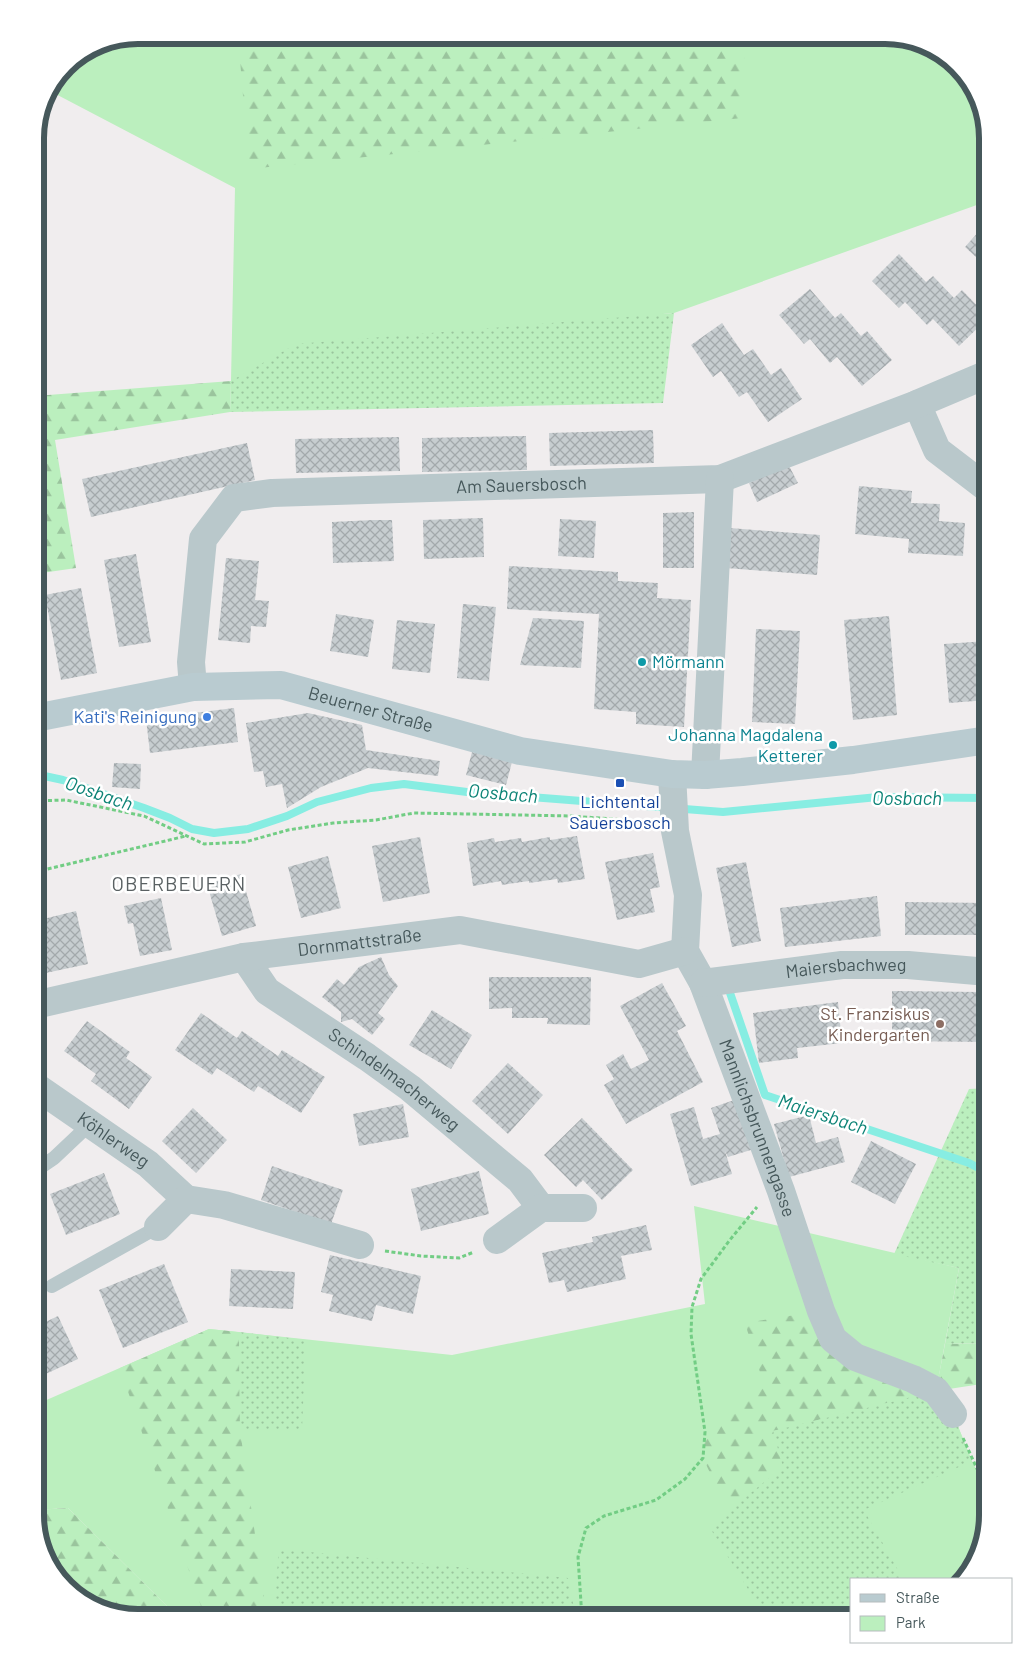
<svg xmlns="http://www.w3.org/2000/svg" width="1023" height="1653" font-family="Barlow,sans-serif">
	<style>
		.green { fill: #bbefbe }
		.forest { fill: url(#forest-firs) }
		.garden { fill: url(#garden-dots) }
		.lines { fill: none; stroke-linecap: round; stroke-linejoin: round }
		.stream { stroke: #87ede2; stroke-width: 8 }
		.building { fill: url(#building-cross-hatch) }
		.path { stroke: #72cd84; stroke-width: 3; stroke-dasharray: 4 2.5; stroke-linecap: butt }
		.lane { stroke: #b9c8cb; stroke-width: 14 }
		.street { stroke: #b9c8cb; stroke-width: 28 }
		.secondary { stroke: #b9cbd0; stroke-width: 28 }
		.culture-dot { fill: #0f9aa8; stroke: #fff; stroke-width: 2 }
		.shop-dot { fill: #3f7fe0; stroke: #fff; stroke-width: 2 }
		.transit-dot { fill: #1a4fb4; stroke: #fff; stroke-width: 2 }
		.education-dot { fill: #8d6e63; stroke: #fff; stroke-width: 2 }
		.labels { text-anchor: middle; stroke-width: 5; stroke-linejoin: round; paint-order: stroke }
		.street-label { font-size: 18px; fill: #46585b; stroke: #fff }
		.culture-label { font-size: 18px; fill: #0d838f; stroke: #fff; text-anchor: start }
		.shop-label { font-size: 18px; fill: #366cbe; stroke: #fff; text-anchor: end }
		.transit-label { font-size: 18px; fill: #164399; stroke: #fff }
		.education-label { font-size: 18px; fill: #785e54; stroke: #fff; text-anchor: end }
		.water-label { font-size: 19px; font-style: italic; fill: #0c8376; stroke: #fff }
		.quarter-label { font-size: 20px; letter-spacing: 1px; fill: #5a6163; stroke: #fff }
		.rim { fill: none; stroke: #46585b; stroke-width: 6 }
	</style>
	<defs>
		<pattern id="forest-firs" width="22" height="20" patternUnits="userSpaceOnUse" patternTransform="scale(1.25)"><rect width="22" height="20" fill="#bbefbe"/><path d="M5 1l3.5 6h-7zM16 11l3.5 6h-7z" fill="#9ac49d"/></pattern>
		<pattern id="garden-dots" width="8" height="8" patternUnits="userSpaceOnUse" patternTransform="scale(1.25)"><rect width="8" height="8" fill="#bbefbe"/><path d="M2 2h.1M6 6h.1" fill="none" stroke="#9ac49d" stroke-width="1.8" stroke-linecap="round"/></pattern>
		<pattern id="building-cross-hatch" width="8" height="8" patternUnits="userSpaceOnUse" patternTransform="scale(1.25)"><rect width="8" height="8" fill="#c7cdd0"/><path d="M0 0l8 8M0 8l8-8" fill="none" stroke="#a3a9ac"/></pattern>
	</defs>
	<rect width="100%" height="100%" fill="#f0edee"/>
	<path class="green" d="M137 35H893L943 52 977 92 988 137V201L674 313 663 314 657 370 231 381 235 188 48 90 65 65 98 43Z
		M694 1206 959 1268 936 1391 953 1414 972 1461 988 1493V1516L974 1567 961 1579H852V1618H179L68 1508 35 1510V1405L209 1329 452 1355 705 1304Z"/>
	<path class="forest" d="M238 35H745L742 118 249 169Z
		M231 381 230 412 55 440 76 568 35 574V396Z
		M821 1311 833 1339 936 1390 945 1344 988 1343V1383L936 1391 773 1431 783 1467 728 1511 703 1458 705 1432 762 1379 745 1323Z
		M209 1329 239 1332 240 1430 267 1618H205L120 1368Z
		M68 1508 179 1618H131L81 1601 46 1561 35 1516V1510Z"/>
	<path class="garden" d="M674 313 663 403 230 412 231 381 296 344Z
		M988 1088V1343L945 1344 959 1268 894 1254 969 1089Z
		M239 1332 306 1340 302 1429 240 1430Z
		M936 1391 953 1414 972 1461 864 1510 903 1579H852V1618H660V1612L761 1610 710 1528 728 1511 783 1467 773 1431Z
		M279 1549 568 1578 576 1618H273Z"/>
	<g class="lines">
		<path class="stream" d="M35 774 63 780 144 808 170 818 192 829 214 833 248 829 287 816 317 802 371 788 404 784 467 792 723 812 878 797 988 798
			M728 987 765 1095 969 1163 988 1173"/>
	</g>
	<path class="building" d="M988 221V268L965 247Z
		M899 254 926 282 933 276 954 298 962 290 988 317V318L959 346 933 319 927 325 905 302 899 308 872 281Z
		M810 289 835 318 841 313 861 336 867 331 892 360 862 386 837 357 830 363 810 339 804 344 779 315Z
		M722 323 744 355 753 349 771 375 781 368 802 399 768 422 747 392 739 397 721 371 713 377 691 345Z
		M988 407V419L983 409Z
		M653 430 654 463 550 466 549 433Z
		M526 436 527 470 422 472V438Z
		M399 437 400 471 296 473 295 439Z
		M247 443 255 480 91 517 82 479Z
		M788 464 798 483 757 502 749 483Z
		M859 486 912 491 911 503 940 504 939 521 965 523 963 556 908 553 909 539 855 534Z
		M694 512V568H663V513Z
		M483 518 484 557 424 559 423 520Z
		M560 519 596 521 594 558 558 556Z
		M373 520H392L394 561 333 563 332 522Z
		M730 528 820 535 817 575 726 568Z
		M136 554 151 642 119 647 104 560Z
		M226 558 259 561 255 600 269 601 266 627 251 626 250 643 218 640Z
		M509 566 618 572V581L658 583 657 598 691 600 684 727 636 724V712L594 709 599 614 507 609Z
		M81 588 97 673 61 680 45 595Z
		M463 604 496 607 489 681 457 678Z
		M336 614 374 620 368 657 330 651Z
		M889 616 897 715 853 720 844 620Z
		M533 618 584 621 581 668 520 665Z
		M397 620 435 624 430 673 392 669Z
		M756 629 800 631 795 724 752 722Z
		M987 641 988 700 949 703 944 644Z
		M234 708 238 742 150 753 146 719Z
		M308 713 362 725 366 750 440 761 438 776 368 768 321 787 287 808 282 784 266 787 263 771 254 772 246 723Z
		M472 752 512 762 506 785 466 775Z
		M114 763 141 764 140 789 112 787Z
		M577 836 585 879 558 883 557 879 529 883V881L502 885 501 881 473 886 467 843 494 838 495 842 521 838 522 842 550 837V840Z
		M420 837 430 893 383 902 372 846Z
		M653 853 660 887 650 889 655 912 617 920 605 862Z
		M328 856 341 908 301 918 288 867Z
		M746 862 761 941 732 947 716 868Z
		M241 874 256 926 222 936 207 884Z
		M877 896 881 936 785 947 780 908Z
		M161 898 172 950 140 956 133 923 128 924 124 906Z
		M905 902 988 903V935H905Z
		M76 911 88 964 41 974 35 946V921Z
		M381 957 389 975 398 986 378 1013 385 1019 372 1035 352 1019 341 1022V1012L322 997 337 979 344 985 359 967Z
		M489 977H591L590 1025 547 1024 548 1018H512V1008L489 1009Z
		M662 983 686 1026 677 1031 703 1082 626 1124 604 1085 614 1079 606 1065 623 1054 631 1069 649 1060 620 1006Z
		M892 991 979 992 978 1007H988V1042L892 1041Z
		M838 1002 842 1043 797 1048 798 1058 759 1063 753 1013Z
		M432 1010 472 1035 451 1069 409 1045Z
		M201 1013 237 1038 242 1031 278 1056 282 1050 325 1077 301 1113 258 1086 254 1092 217 1068 212 1075 175 1050Z
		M87 1021 130 1052 126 1058 152 1077 129 1109 91 1081 96 1074 64 1051Z
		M508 1063 543 1095 508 1134 472 1101Z
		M737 1099 754 1149 728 1157 725 1151 732 1174 691 1186 670 1114 694 1107 703 1139 720 1134 711 1108Z
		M403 1104 409 1137 359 1146 353 1114Z
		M193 1108 227 1140 196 1173 162 1141Z
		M809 1115 816 1143 838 1137 845 1162 789 1177 774 1124Z
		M582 1118 633 1170 602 1200 583 1180 576 1187 544 1155Z
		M871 1141 916 1164 895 1204 851 1182Z
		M272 1166 343 1190 331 1224 261 1200Z
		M479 1171 489 1214 421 1231 411 1189Z
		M104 1173 120 1214 66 1235 50 1194Z
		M646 1225 652 1250 621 1256 626 1279 567 1292 564 1280 549 1283 542 1253 593 1242 592 1237Z
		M330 1255 421 1276 413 1314 376 1305 372 1321 329 1311 333 1295 321 1292Z
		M164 1264 188 1322 123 1348 99 1290Z
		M231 1269 295 1272 293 1309 229 1306Z
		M58 1316 78 1359 35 1379V1327Z"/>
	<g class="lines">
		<path class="path" d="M35 801 66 800 144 816 204 844 245 842 288 830 333 823 376 820 414 813 571 816 640 821 648 823
			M35 872 186 836
			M385 1251 421 1256 459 1258 474 1252
			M963 1438 988 1493
			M582 1618 578 1557 586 1528 604 1516 656 1500 685 1479 703 1458 705 1432 691 1334 692 1307 701 1279 729 1241 757 1207"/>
		<path class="lane" d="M35 1171 54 1158 90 1124
			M52 1286 158 1227"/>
		<g class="street">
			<path d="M917 404 937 450 988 489"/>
			<path id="s1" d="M193 687 191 662 203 539 234 498 272 493 720 479 917 404 988 374"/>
			<path id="s2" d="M672 774 675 831 688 895 685 951 703 983 781 1191 821 1311 833 1339 855 1357 913 1379 936 1391 953 1414"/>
			<path d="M705 775 720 479"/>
			<path id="s3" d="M244 957 267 991 367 1057 410 1088 520 1180 541 1208"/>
			<path id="s4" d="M703 983 842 965H908L988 972"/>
			<path id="s5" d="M35 1005 244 957 460 930 639 964 685 951"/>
			<path id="s6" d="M35 1086 148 1164 186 1199"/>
			<path d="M158 1227 186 1199 224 1205 360 1245"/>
			<path d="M497 1240 541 1208H583"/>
		</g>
		<path class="secondary" id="s7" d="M35 718 193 687 281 685 520 751 672 774 705 775 742 772 853 760 988 740"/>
	</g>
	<g class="culture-dot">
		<circle cx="642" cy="662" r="5"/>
		<circle cx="833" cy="745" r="5"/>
	</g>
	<circle class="shop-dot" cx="207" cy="717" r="5"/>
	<rect class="transit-dot" x="615" y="778" width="10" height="10" rx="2.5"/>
	<circle class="education-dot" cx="940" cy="1024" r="5"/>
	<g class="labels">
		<g class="street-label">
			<text dy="6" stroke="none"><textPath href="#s1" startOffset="488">Am Sauersbosch</textPath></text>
			<text dy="6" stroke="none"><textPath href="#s7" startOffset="342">Beuerner Straße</textPath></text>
			<text dy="6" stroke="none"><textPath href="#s5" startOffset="331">Dornmattstraße</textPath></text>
			<text dy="6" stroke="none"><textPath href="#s4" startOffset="144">Maiersbachweg</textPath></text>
			<text dy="6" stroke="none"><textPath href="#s3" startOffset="196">Schindelmacherweg</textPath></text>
			<text dy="6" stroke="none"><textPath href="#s2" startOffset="370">Mannlichsbrunnengasse</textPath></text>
			<text dy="6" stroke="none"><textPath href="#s6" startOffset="95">Köhlerweg</textPath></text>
		</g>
		<g class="culture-label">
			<text x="652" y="668">Mörmann</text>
			<text x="823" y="741" text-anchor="end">Johanna Magdalena<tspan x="823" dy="21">Ketterer</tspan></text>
		</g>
		<g class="shop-label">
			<text x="197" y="723">Kati's Reinigung</text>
		</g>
		<g class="transit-label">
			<text x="620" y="808">Lichtental<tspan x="620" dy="21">Sauersbosch</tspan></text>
		</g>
		<g class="education-label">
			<text x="930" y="1020">St. Franziskus<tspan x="930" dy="21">Kindergarten</tspan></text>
		</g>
		<g class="water-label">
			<text transform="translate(99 793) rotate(19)" y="7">Oosbach</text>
			<text transform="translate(503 793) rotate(5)" y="7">Oosbach</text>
			<text x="907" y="805">Oosbach</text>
			<text transform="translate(823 1114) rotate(18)" y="7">Maiersbach</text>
		</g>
		<g class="quarter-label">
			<text x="179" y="891">OBERBEUERN</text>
		</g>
	</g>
	<path d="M0 0H1023V1653H0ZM138 44H885A94 94 0 0 1 979 138V1515A94 94 0 0 1 885 1609H138A94 94 0 0 1 44 1515V138A94 94 0 0 1 138 44Z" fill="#fff" fill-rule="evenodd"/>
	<path class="rim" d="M138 44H885A94 94 0 0 1 979 138V1515A94 94 0 0 1 885 1609H138A94 94 0 0 1 44 1515V138A94 94 0 0 1 138 44Z"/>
	<rect x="850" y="1578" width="162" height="65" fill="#ffffff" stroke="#b5bcbd"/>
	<rect x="860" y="1594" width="25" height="8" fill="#b9cbd0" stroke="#b5bcbd"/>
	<text x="896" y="1603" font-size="15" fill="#46585b">Straße</text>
	<rect x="860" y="1616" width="25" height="15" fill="#bbefbe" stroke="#b5bcbd"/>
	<text x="896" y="1628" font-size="15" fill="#46585b">Park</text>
</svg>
